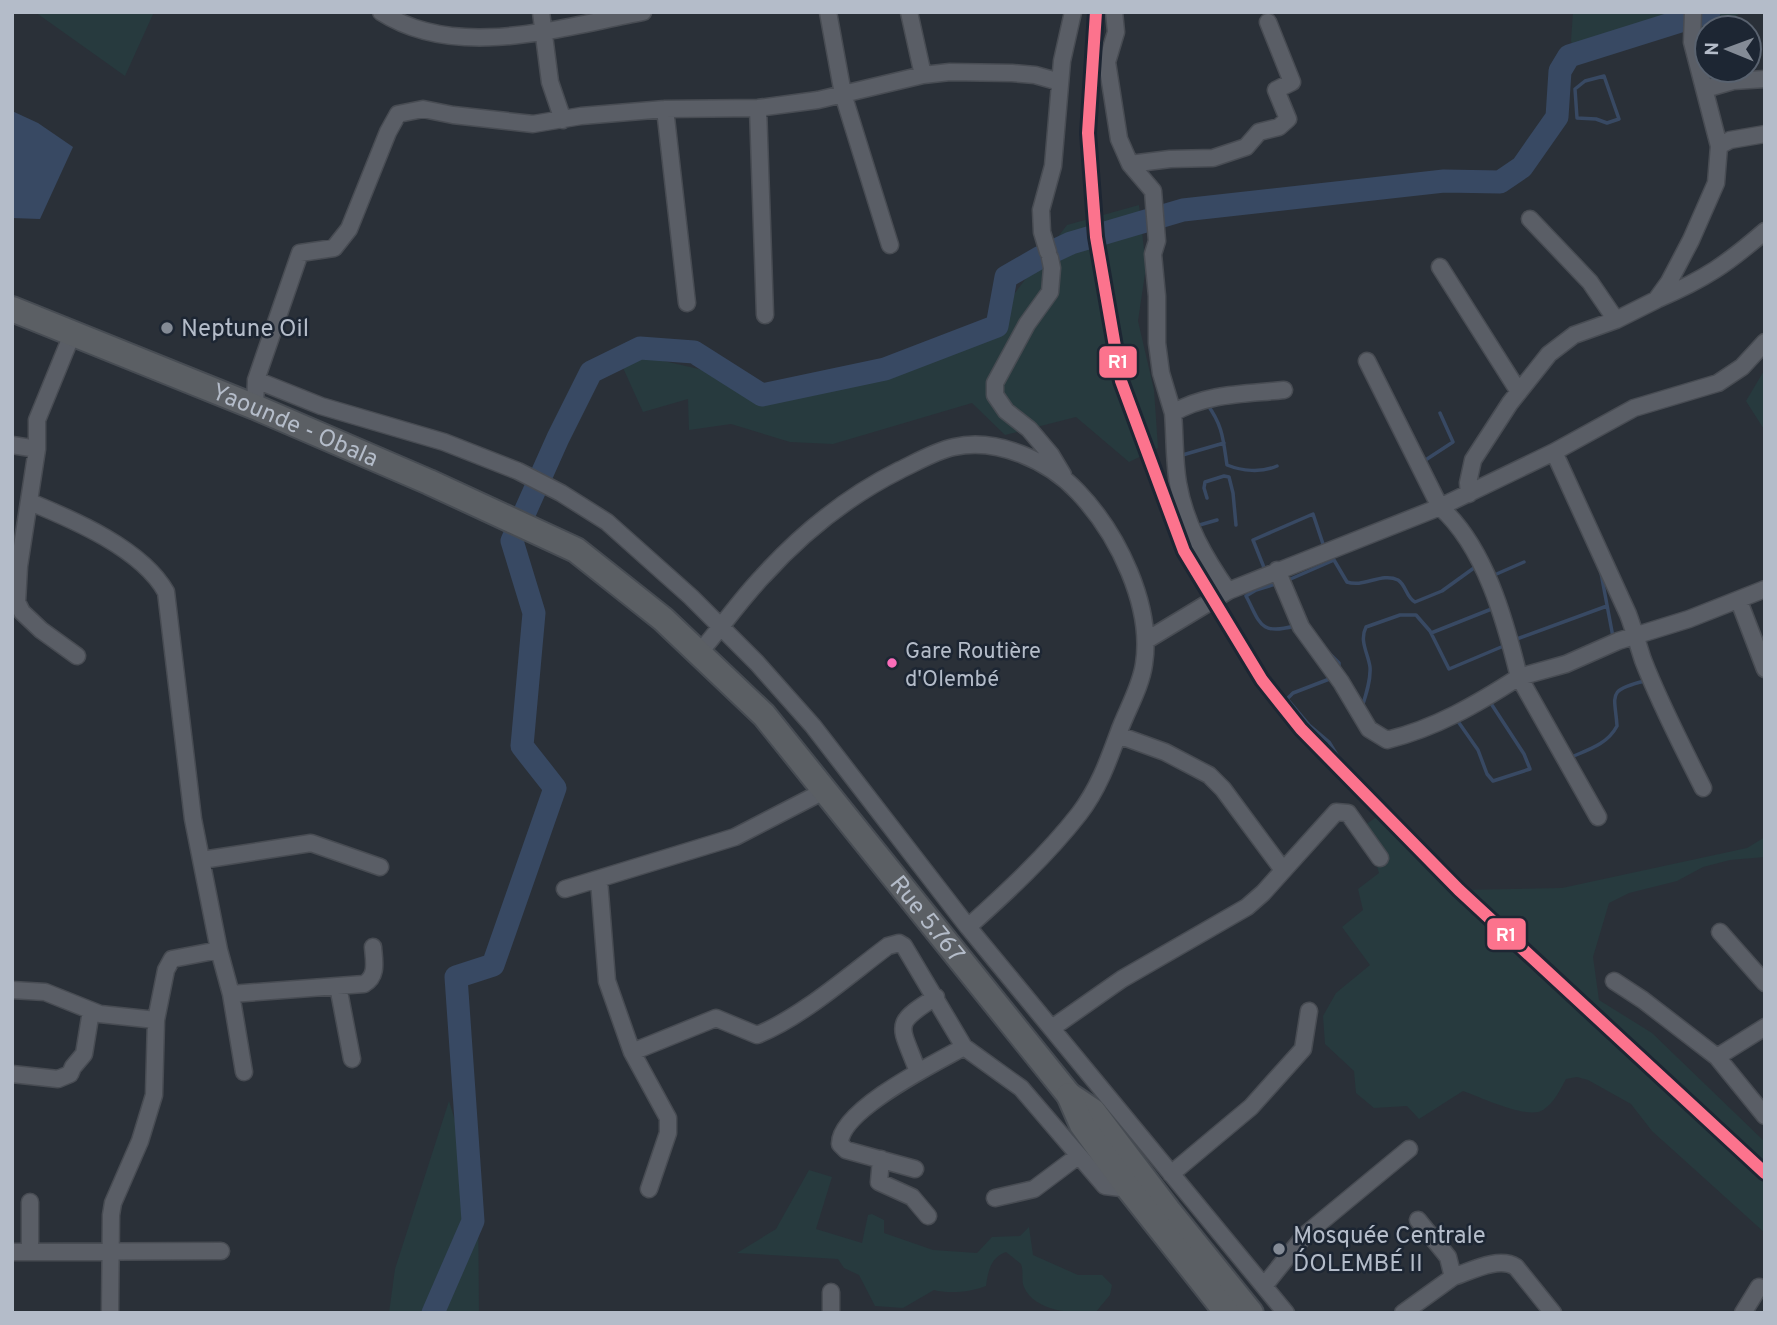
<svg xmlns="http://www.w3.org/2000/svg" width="1777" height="1325" font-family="Overpass,sans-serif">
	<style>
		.green { fill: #273a3e }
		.water { fill: #384963 }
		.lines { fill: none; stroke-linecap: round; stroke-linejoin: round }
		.stream { stroke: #384963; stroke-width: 3.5 }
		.river { stroke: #384963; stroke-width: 23 }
		.minor-casing { stroke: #484c53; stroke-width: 19 }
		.trunk-casing { stroke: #474c53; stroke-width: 28 }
		.minor { stroke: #5a5e66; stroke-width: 16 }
		.trunk { stroke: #5b5f64; stroke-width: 24 }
		.rail-1-casing { stroke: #1d2633; stroke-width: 18 }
		.rail-1 { stroke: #fc738d; stroke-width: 12 }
		.poi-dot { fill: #848b96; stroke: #1d2633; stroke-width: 2.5 }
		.bus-dot { fill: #fb6dba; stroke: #1d2633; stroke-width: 2.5 }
		.labels { text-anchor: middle; stroke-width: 5; stroke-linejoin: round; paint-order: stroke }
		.bus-label { font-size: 22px; fill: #b4bcc9; stroke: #1d2633; text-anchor: start }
		.poi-label { font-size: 24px; fill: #b4bcc9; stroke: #1d2633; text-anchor: start }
		.street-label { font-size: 24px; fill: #b4bcc9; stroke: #1d2633 }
		.line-badge { stroke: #1d2633; stroke-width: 2.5 }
		.badge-label { font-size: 19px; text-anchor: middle; font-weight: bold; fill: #fff }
	</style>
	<rect width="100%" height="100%" fill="#2a3038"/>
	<path class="green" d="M35 12H154L125 76Z
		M1573 12H1741L1721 28H1707V31L1672 27 1638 43 1577 61 1571 41Z
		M1139 205 1146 267 1138 321 1154 390 1158 448 1129 462 1076 417 1005 435 972 403 833 444 790 442 731 424 689 430 688 399 643 412 615 350 801 392 995 319 1067 225Z
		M1765 369V431L1746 401Z
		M1378 816 1474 912 1570 997 1765 1182V1233L1652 1131 1631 1104 1588 1080 1577 1077 1566 1079C1560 1090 1554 1103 1543 1110 1528 1120 1480 1097 1463 1091L1419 1119 1407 1106 1374 1108 1356 1093 1354 1071 1325 1044 1323 1016 1336 993 1370 965 1342 927 1363 910 1358 889 1379 873 1365 825Z
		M1765 837V857L1730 860 1703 867 1677 881 1629 893 1609 903 1593 957 1599 1000 1652 1033 1765 1142V1173L1459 890 1562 888 1747 848Z
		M449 1101 478 1196 479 1313H389L395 1269Z
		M809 1170 832 1177 816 1229 862 1243 868 1215 872 1214 884 1220V1233L933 1250 977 1253 992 1237 1020 1236 1029 1227 1033 1255 1078 1275H1102L1112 1285 1110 1295 1095 1313C1072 1313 1035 1312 1024 1287 1021 1280 1024 1272 1021 1264L1006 1252C991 1257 988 1271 986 1286 972 1292 948 1294 934 1290L903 1308 875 1306 859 1275 844 1268 838 1259 737 1253 776 1229Z"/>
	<path class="water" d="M12 111 38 123 73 147 40 219 12 218Z"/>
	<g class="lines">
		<path class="stream" d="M1604 76 1619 119 1607 123 1596 119 1577 118 1575 89 1585 81Z
			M1207 404C1223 426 1223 439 1227 465 1242 471 1261 473 1277 466
			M1179 456 1224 443
			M1424 461 1453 442 1440 413
			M1207 498 1204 488 1205 482 1224 476 1229 477 1233 493 1236 525
			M1196 526 1217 520
			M1265 570 1253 540 1313 514 1324 547
			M1601 573 1613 637
			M1492 576 1524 562
			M1286 581 1334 560 1347 582C1363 588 1382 572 1398 580 1406 585 1406 597 1415 602L1442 591 1478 565
			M1279 583 1256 590 1246 596C1260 622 1259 636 1294 626
			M1431 633 1494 608
			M1514 640 1607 606
			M1327 651 1339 663V670
			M1332 678 1293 693 1287 699 1309 725 1329 742 1345 768 1351 772
			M1362 707C1366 695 1371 680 1370 667 1368 653 1359 641 1366 627L1400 615H1416L1430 631 1449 669 1506 645
			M1457 720 1478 750 1487 774 1493 781 1530 769 1524 754 1490 702
			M1569 758C1587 750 1607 745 1617 726 1615 695 1606 690 1645 681"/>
		<path class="river" d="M433 1313 473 1221 456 977 493 965 555 788 522 746 534 613 512 541 558 438 591 372 640 348 694 352 762 395 885 369 997 326 1006 277 1039 258 1071 243 1183 210 1444 181 1500 182 1522 167 1557 117 1560 71 1569 56 1709 12"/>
		<g class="minor-casing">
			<path id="minor" d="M381 12C457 61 561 27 643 12
				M541 12 550 82 563 120
				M828 12 843 94 890 245
				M909 12 923 75
				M1114 12 1116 32 1107 62 1119 139 1130 164 1153 191 1157 241 1153 254 1157 296V343L1161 373 1173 413
				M1705 89 1733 81 1765 79
				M758 108 765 315
				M665 109 687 303
				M1719 146 1730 140 1765 134
				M1130 164 1170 159 1213 158 1246 147 1259 132 1279 127 1288 119 1276 90 1292 82 1268 22
				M1530 219 1590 282 1616 320
				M1048 252 1042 232 1041 210 1053 166 1062 61 1073 12
				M1050 258 1052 268 1050 292 1027 324 995 383V395L1006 411 1029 429 1051 455 1063 475
				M1440 267 1519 392
				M1658 299C1705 279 1727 264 1765 231
				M73 332 37 420V449L19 566 17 602 22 612 41 630 77 656
				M256 380 321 406 444 442 518 471 561 493 607 522 691 597 757 663 813 726 968 927
				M255 407 256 380 300 253 334 248 349 229 388 132 398 114 423 109 453 115 533 124 581 116 665 109 758 108 818 100 923 75 950 72 1012 73 1035 75 1060 82
				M12 445 37 449
				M1554 452 1634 408 1718 383 1742 367 1765 342
				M1469 494 1468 483 1473 460 1510 403 1549 354 1574 335 1616 320 1656 300 1669 282 1691 240 1716 183 1719 146 1692 42 1693 12
				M30 502C74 520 142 549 166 592L193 819 219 950 231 994 244 1072
				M1277 570 1301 627 1341 682 1369 729 1387 740C1436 728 1477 704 1519 677L1598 817
				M1228 591C1205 558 1185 524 1178 483 1174 460 1175 436 1173 413 1206 393 1247 394 1284 390
				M1739 601 1765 669
				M1147 640 1228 591 1440 507 1367 361
				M699 653C721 628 740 600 763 576 802 533 848 496 900 470 917 462 935 451 954 447 997 437 1049 461 1078 492 1118 534 1153 606 1144 664 1141 686 1128 708 1120 729 1109 759 1099 788 1079 814 1047 855 1007 892 968 927L1286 1313
				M1118 735 1165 752 1209 775 1223 789 1283 870
				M1703 788C1682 746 1660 704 1643 660 1638 645 1634 630 1628 614L1554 452 1440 507C1485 547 1505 620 1519 677L1566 664 1618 641 1689 619 1765 589
				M202 860 311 843 380 867
				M599 880 607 981 632 1052 668 1118V1133L649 1189
				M565 889 735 837 824 791
				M1720 932 1765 983
				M1614 981 1643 1000 1717 1057
				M338 986 352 1059
				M12 990 45 992 100 1014 156 1020
				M231 994 364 984C378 976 374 961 373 947
				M1765 1027 1717 1057 1765 1116
				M1052 1028 1122 979 1247 907 1263 893 1336 812 1348 813 1380 858
				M632 1052 716 1018 757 1035C802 1017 849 975 888 946L899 943 904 946 964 1047 1021 1088 1105 1186 1129 1189
				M918 1072C901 1025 890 1025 936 997
				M12 1074 58 1079 70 1074 73 1067 84 1054 91 1011
				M881 1159 879 1182 912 1197 928 1216
				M915 1169 846 1150 840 1144C839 1110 937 1062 964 1047
				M1171 1174 1251 1107 1303 1049 1309 1011
				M995 1198 1034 1189 1078 1156
				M30 1202V1252
				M12 1252 221 1251
				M1453 1277C1471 1271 1499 1256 1516 1267L1553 1313
				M1264 1286 1305 1235 1409 1149
				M110 1313 111 1215 113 1203 140 1141 154 1095 156 1020 166 970 172 959 219 950
				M831 1313V1292
				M1403 1313 1453 1277 1448 1257 1418 1220
				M1743 1313 1759 1287"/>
		</g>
		<g class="trunk-casing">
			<g id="trunk">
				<path id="s1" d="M12 309 255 407 429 482 576 550 663 619 764 715 1069 1095 1093 1111 1168 1210 1251 1313"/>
				<path d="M1069 1095 1082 1125 1129 1189 1227 1313"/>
			</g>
		</g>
		<use href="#minor" class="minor"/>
		<use href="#trunk" class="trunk"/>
		<g class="rail-1-casing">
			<path id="rail-1" d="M1096 12 1088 133 1096 237 1121 381 1184 551 1262 680 1301 729 1459 890 1765 1173"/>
		</g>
		<use href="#rail-1" class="rail-1"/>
	</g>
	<g class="poi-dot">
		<circle cx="167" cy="328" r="7"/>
		<circle cx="1279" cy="1249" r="7"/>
	</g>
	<circle class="bus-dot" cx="892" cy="663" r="6"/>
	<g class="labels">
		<g class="bus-label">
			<text x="905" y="658">Gare Routière<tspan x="905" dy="28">d'Olembé</tspan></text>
		</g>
		<g class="poi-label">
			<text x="181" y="336">Neptune Oil</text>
			<text x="1293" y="1243">Mosquée Centrale<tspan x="1293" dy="28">D´OLEMBÉ II</tspan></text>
		</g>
		<g class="street-label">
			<text dy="8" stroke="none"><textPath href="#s1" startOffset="306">Yaounde - Obala</textPath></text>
			<text dy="8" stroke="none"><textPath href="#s1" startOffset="1125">Rue 5.767</textPath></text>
		</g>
	</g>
	<g class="line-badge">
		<rect x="1098" y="345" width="40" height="34" rx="7" fill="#fc738d"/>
		<rect x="1486" y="917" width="41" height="34" rx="7" fill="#fc738d"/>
	</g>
	<g class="badge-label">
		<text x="1118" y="368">R1</text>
		<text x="1506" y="941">R1</text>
	</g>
	<rect width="1777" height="1325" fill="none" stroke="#b4bcc9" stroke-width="28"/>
	<g transform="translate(1728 49) rotate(271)"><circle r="33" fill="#1d2633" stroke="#59626f" stroke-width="2"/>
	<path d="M0-5L12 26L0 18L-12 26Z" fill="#848b96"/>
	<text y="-10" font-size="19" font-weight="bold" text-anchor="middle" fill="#b4bcc9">N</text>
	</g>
</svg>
